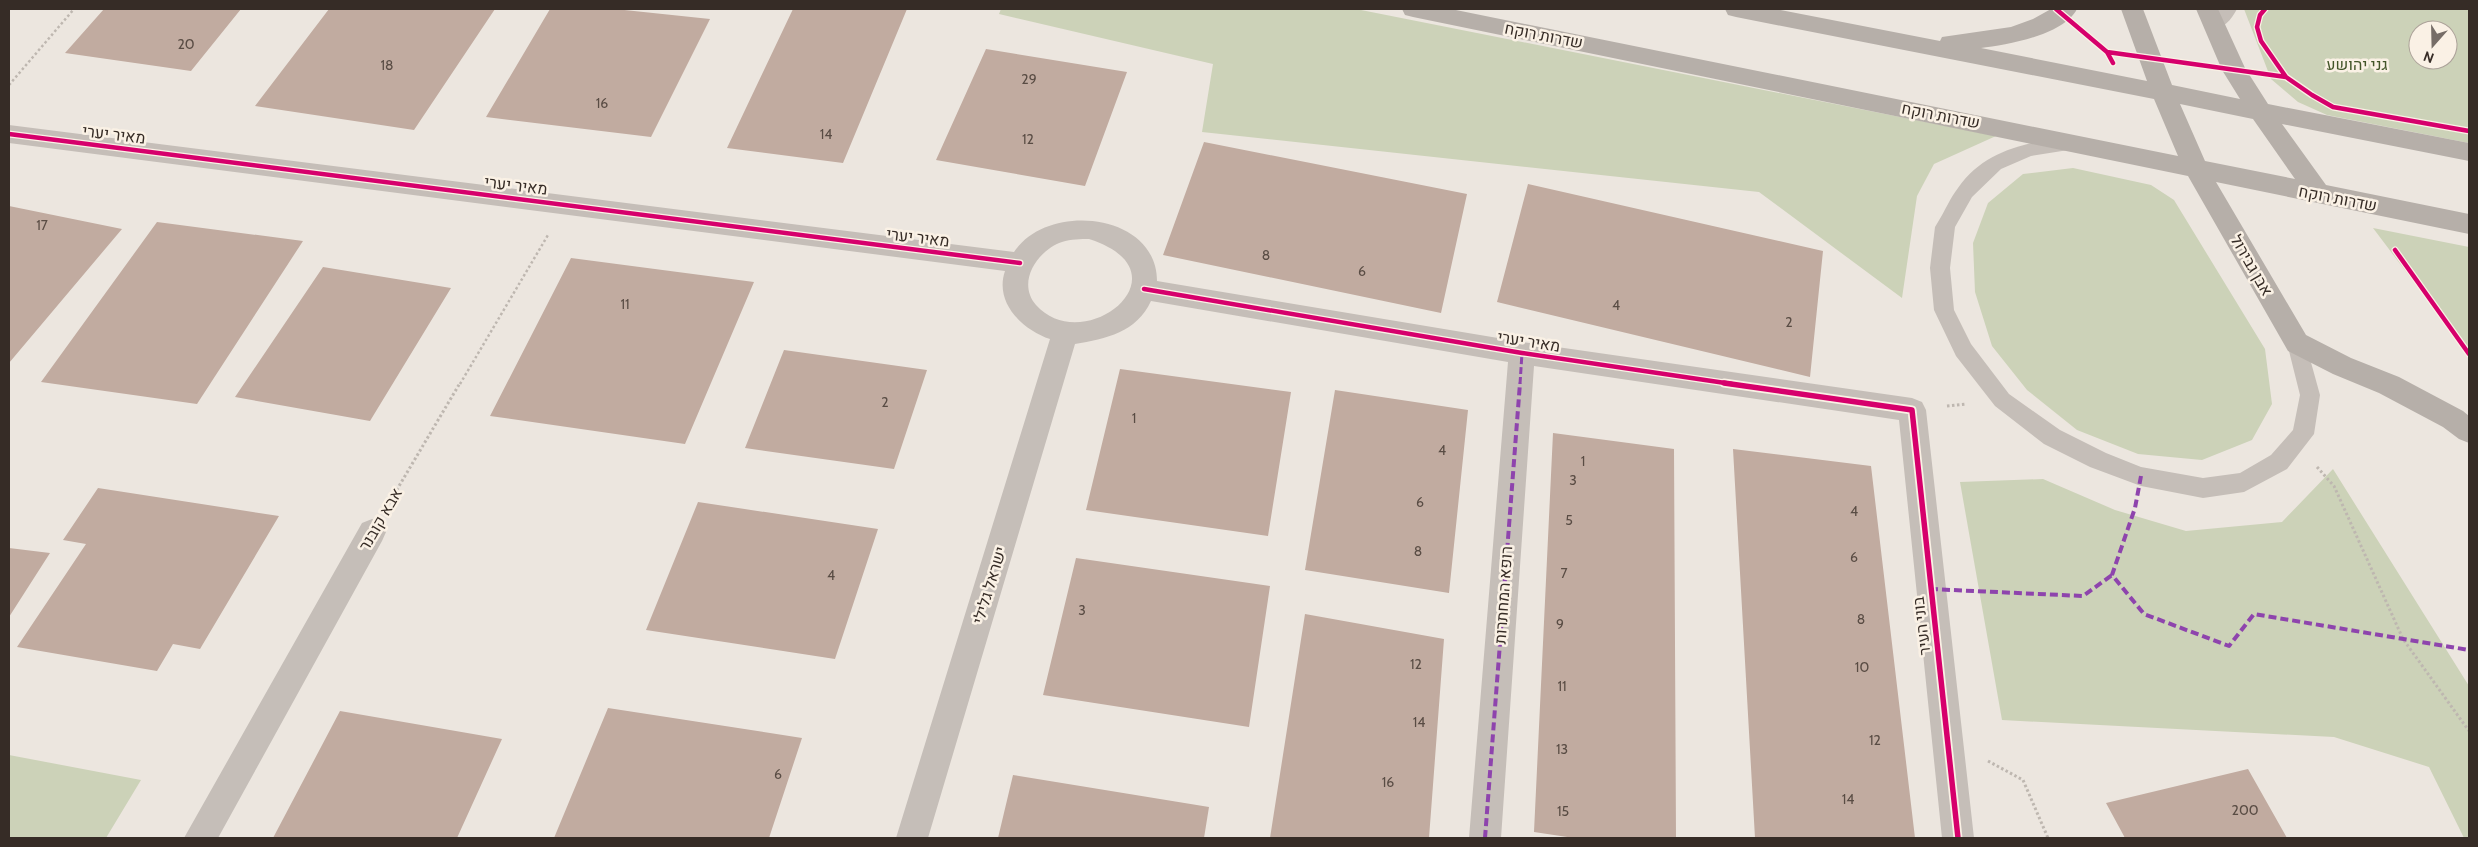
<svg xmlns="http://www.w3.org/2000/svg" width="2478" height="847" font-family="Cabin,Heebo,sans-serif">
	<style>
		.green { fill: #ccd2b8; fill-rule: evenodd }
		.building { fill: #c1aba0 }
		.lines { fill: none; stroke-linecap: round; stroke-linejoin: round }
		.path-far1 { stroke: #beb7b0; stroke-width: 2.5; stroke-dasharray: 2.5 2.5; stroke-linecap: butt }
		.path { stroke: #beb7b0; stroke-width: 3; stroke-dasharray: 2.5 2.5; stroke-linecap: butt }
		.lane { fill: #c5beb8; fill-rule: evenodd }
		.street { fill: #c5beb8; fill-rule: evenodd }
		.secondary { fill: #b6afa9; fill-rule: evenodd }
		.quiet-far1 { stroke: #8e44ad; stroke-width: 3; stroke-dasharray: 7 3; stroke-linecap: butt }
		.quiet { stroke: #8e44ad; stroke-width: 4; stroke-dasharray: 8 4; stroke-linecap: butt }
		.cycleway-far1-casing { stroke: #faf1e5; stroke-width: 7 }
		.cycleway-casing { stroke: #faf1e5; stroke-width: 9 }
		.cycleway-far1 { stroke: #d6006c; stroke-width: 4.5 }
		.cycleway { stroke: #d6006c; stroke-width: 5.5 }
		.labels { text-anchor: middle; stroke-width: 5; stroke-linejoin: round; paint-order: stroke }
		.number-label { font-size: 14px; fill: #594c44 }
		.street-label { font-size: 16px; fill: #362c26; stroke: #faf1e5 }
		.park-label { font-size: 16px; fill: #435529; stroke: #faf1e5 }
	</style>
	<rect width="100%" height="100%" fill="#ece6df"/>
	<path class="green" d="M1001 9H1356L1996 136 1934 164 1917 196 1902 298 1759 192 1202 132 1213 64 999 14Z
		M2244 9H2469V143L2327 115 2298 102 2271 79ZM2418 30H2448V60H2418Z
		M2073 168 2151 185 2174 200 2265 349 2272 404 2252 440 2202 460 2138 454 2077 430 2027 390 1992 346 1975 292 1973 243 1988 203 2023 174Z
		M2373 228 2469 247V355Z
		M2333 469 2469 686V838H2464L2429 767 2334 737 2002 720 1960 482 2043 479 2115 510 2186 531 2282 522Z
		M9 755 141 780 106 838H9Z"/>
	<path class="building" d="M104 9H241L191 71 65 53Z
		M329 9H495L414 130 255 106Z
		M550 9H615L710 19 651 137 486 117Z
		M793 9H907L843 163 727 148Z
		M986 49 1127 72 1085 186 936 160Z
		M1204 142 1467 194 1441 313 1163 255Z
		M1528 184 1823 251 1810 377 1497 302Z
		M9 206 122 229 9 363Z
		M157 222 303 241 197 404 41 382Z
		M571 258 754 282 685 444 490 416Z
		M323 267 451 288 370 421 235 397Z
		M784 350 927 370 894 469 745 448Z
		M1120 369 1291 392 1268 536 1086 510Z
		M1335 390 1468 410 1449 593 1305 570Z
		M1553 433 1674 449 1676 838H1574L1534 832Z
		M1733 449 1871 466 1915 838H1755Z
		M98 488 279 516 200 649 173 644 157 671 17 647 86 544 63 540Z
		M698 502 878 529 835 659 646 630Z
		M9 548 50 553 9 617Z
		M1076 558 1270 586 1249 727 1043 695Z
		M1305 614 1444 639 1429 838H1270Z
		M608 708 802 738 769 838H554Z
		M340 711 502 739 457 838H273Z
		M2248 769 2287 838H2125L2106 803Z
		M1013 775 1209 807 1204 838H998Z"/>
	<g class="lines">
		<path class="path-far1" d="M9 85 74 9
			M460 384 548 235"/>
		<path class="path" d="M1947 406 1966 404
			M2317 467 2334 486 2403 639 2469 731
			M389 503 460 383
			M1988 761 2023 780 2048 838"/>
		<path class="lane" d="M2074 136 2081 138 2083 143 2081 148 2031 156 2001 169 1972 197 1955 227 1950 268 1954 310 1971 344 2009 394 2060 430 2106 453 2141 467 2203 478 2240 473 2271 455 2293 430 2300 395 2287 343 2290 337 2297 335 2304 337 2320 395 2314 434 2287 469 2244 492 2203 498 2141 486 2090 467 2044 444 1995 406 1956 356 1934 310 1930 268 1935 227 1938 222C1945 211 1950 198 1958 188 1986 148 2030 142 2074 136Z"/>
		<path class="street" d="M2213 9H2237C2230 22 2221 32 2206 28L2203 22Z
			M9 125 1014 252C1048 201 1157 213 1157 281L1522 342 1912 398 1922 402 1926 410 1974 838H1942L1899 420 1534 366 1501 838H1469L1508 362 1151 301C1137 332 1106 339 1075 344L928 838H896L1050 339C1023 330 994 303 1005 271L9 143ZM1089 239C1192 272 1084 359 1036 305 1016 282 1038 250 1062 242 1071 239 1081 239 1089 239Z
			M372 519 382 523 386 532 382 541 218 838H184L362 523Z"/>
		<path class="secondary" d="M1402 9H1451L2178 156 2154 99 1736 17 1728 15 1725 9H1775L1940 41 1942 37 2011 27 2033 19 2051 9H2077C2064 35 2007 45 1981 48L2147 81 2121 9H2143L2172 85 2240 99 2222 70 2196 9H2218L2245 68 2268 104 2469 143V161L2282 124 2326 185 2469 214V234L2216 182 2306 335 2351 358 2399 377 2463 411 2469 416V443L2459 439 2443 427 2379 393 2333 374 2288 351 2188 176 1413 17 1405 15ZM2180 104 2253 119 2295 179 2205 161Z"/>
		<path class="quiet-far1" d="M1520 384 1522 353"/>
		<path class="quiet" d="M2141 476 2135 508 2112 575 2144 614 2229 646 2254 614 2469 650
			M1930 589 2083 596 2112 575
			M1485 838 1520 383"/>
		<g class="cycleway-far1-casing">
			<path id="cycleway-far1" d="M2056 9 2107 52 2113 63
				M2265 9 2260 15 2257 27 2261 41 2286 77 2312 95 2333 107 2469 131
				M2107 52 2286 77
				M9 134 1020 263
				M2395 250 2469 354
				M1144 289 1522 353 1732 384"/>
		</g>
		<g class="cycleway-casing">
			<path id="cycleway" d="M1724 383 1912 410 1958 838"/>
		</g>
		<use href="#cycleway-far1" class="cycleway-far1"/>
		<use href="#cycleway" class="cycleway"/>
	</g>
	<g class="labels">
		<g class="number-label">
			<text x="186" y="49">20</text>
			<text x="387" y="70">18</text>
			<text x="1029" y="84">29</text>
			<text x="602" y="108">16</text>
			<text x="826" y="139">14</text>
			<text x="1028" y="144">12</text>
			<text x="42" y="230">17</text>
			<text x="1266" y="260">8</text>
			<text x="1362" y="276">6</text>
			<text x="625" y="309">11</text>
			<text x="1616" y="310">4</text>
			<text x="1789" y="327">2</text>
			<text x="885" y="407">2</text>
			<text x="1134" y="423">1</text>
			<text x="1442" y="455">4</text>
			<text x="1583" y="466">1</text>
			<text x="1573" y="485">3</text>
			<text x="1420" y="507">6</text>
			<text x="1854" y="516">4</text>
			<text x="1569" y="525">5</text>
			<text x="1418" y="556">8</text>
			<text x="1854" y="562">6</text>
			<text x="1564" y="578">7</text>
			<text x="831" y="580">4</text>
			<text x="1082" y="615">3</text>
			<text x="1861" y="624">8</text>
			<text x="1560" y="629">9</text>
			<text x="1416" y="669">12</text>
			<text x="1862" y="672">10</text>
			<text x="1562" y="691">11</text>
			<text x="1419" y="727">14</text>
			<text x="1875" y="745">12</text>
			<text x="1562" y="754">13</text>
			<text x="778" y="779">6</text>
			<text x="1388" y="787">16</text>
			<text x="1848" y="804">14</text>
			<text x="2245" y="815">200</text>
			<text x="1563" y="816">15</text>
		</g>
		<g class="street-label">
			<text transform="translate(1544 35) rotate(11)" y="6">שדרות רוקח</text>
			<text transform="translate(1941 115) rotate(11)" y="6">שדרות רוקח</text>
			<text transform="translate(114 134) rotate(7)" y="6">מאיר יערי</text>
			<text transform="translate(516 185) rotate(7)" y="6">מאיר יערי</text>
			<text transform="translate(2338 198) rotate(11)" y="6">שדרות רוקח</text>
			<text transform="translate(918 237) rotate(7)" y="6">מאיר יערי</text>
			<text transform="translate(2252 265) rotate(60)" y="6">אבן גבירול</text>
			<text transform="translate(1529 341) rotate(9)" y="6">מאיר יערי</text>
			<text transform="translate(380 519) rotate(-60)" y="6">אבא קובנר</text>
			<text transform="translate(989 585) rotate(-73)" y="6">ישראל גלילי</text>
			<text transform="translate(1503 595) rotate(-86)" y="6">רופא המחתרות</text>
			<text transform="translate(1921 626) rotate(-97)" y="6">בוני העיר</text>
		</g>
		<g class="park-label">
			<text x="2357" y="70">גני יהושע</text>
		</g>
	</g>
	<rect width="2478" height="847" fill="none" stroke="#362c26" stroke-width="20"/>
	<g transform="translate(2433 45) rotate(200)"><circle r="24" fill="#faf1e5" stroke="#aca299"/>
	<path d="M0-4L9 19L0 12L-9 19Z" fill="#766d67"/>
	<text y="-8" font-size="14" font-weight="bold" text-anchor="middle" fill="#362c26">N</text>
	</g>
</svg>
